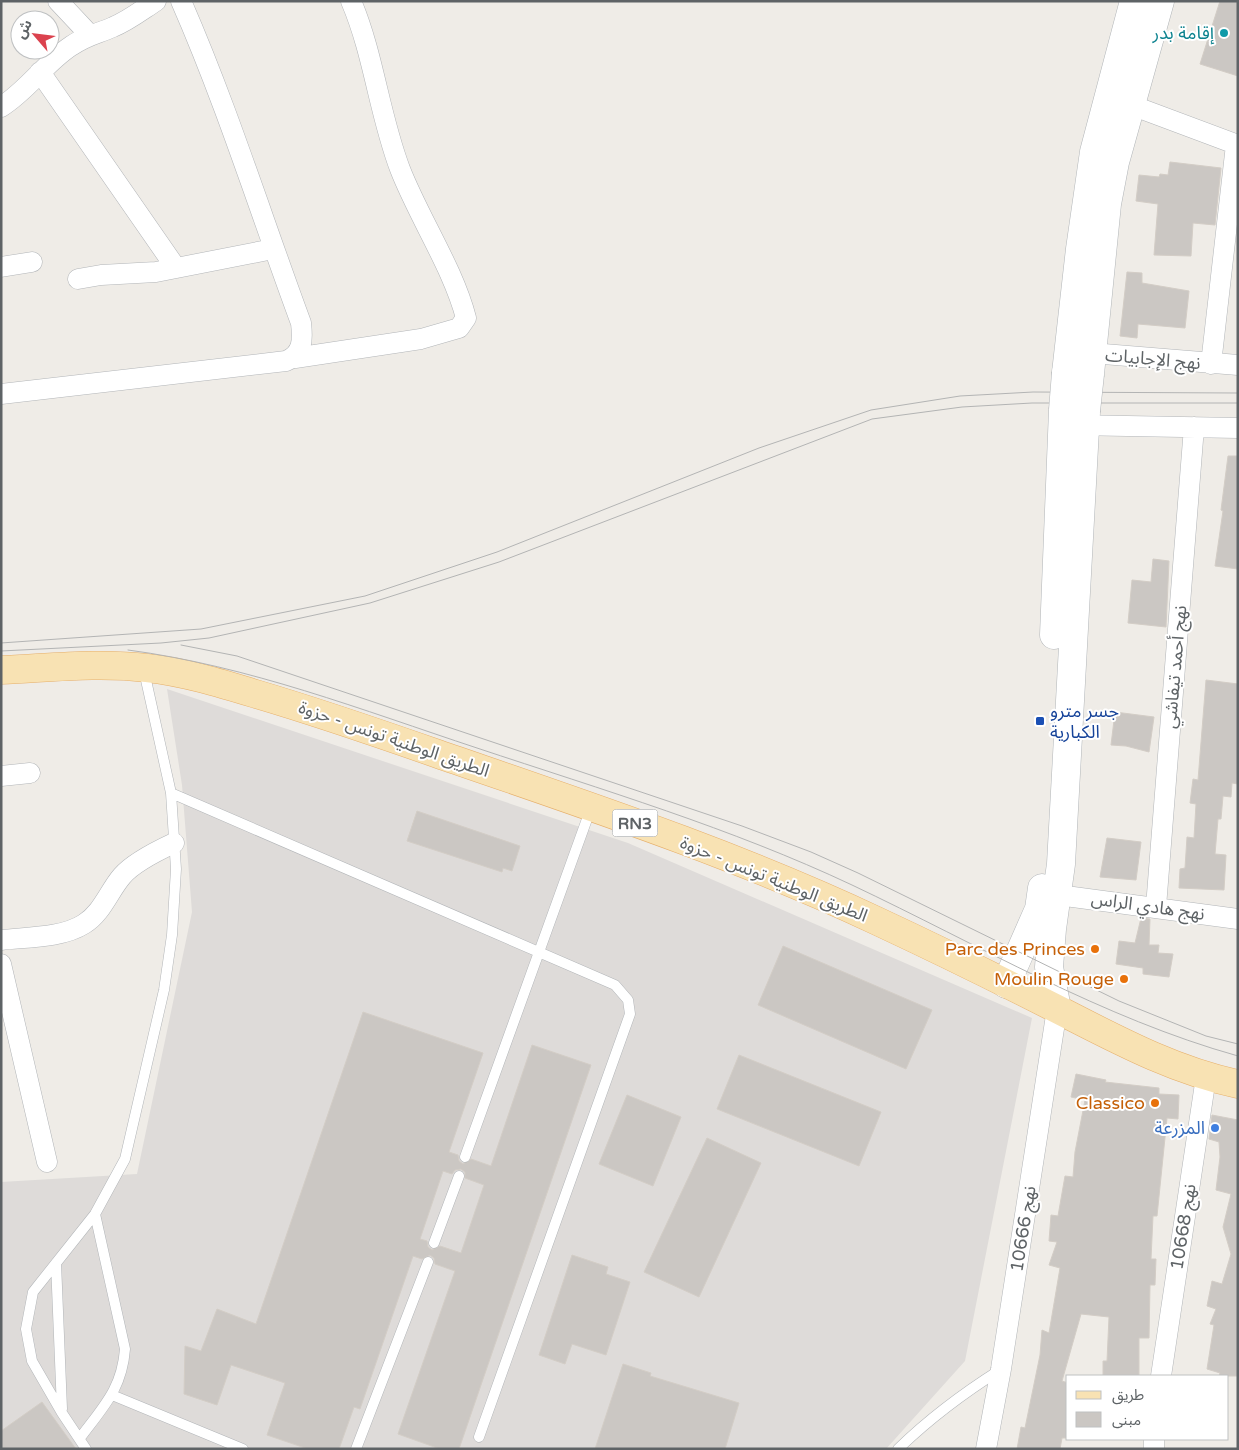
<svg xmlns="http://www.w3.org/2000/svg" width="1239" height="1450" font-family="'Varela Round','Noto Sans Arabic',sans-serif">
	<style>
		.industrial { fill: #dedbd9 }
		.building { fill: #cbc7c3; stroke: #d3cdc6; fill-rule: evenodd }
		.lines { fill: none; stroke-linecap: round; stroke-linejoin: round }
		.lane-casing { stroke: #b2b5b8; stroke-width: 11 }
		.street-casing { stroke: #b2b5b8; stroke-width: 21 }
		.secondary-casing { stroke: #b1b5b8; stroke-width: 29 }
		.primary-casing { stroke: #e6af6a; stroke-width: 29 }
		.lane { stroke: #fff; stroke-width: 10 }
		.street { stroke: #fff; stroke-width: 20 }
		.secondary { stroke: #fff; stroke-width: 28 }
		.primary { stroke: #f8e2b3; stroke-width: 28 }
		.tram { stroke: #b3b4b4; stroke-width: 1 }
		.secondary-bridge-casing { stroke: #b1b5b8; stroke-width: 29; stroke-linecap: butt }
		.secondary-bridge { stroke: #fff; stroke-width: 28 }
		.culture-dot { fill: #0f9aa8; stroke: #fff; stroke-width: 2 }
		.transit-dot { fill: #1a4fb4; stroke: #fff; stroke-width: 2 }
		.food-dot { fill: #e8710a; stroke: #fff; stroke-width: 2 }
		.shop-dot { fill: #3f7fe0; stroke: #fff; stroke-width: 2 }
		.labels { text-anchor: middle; stroke-width: 4; stroke-linejoin: round; paint-order: stroke }
		.shield { fill: #fff; stroke: #8e9294; stroke-width: 1 }
		.shield-label { font-size: 16px; font-weight: bold; fill: #5e6366 }
		.culture-label { font-size: 18px; fill: #0d838f; stroke: #fff; text-anchor: end }
		.street-label { font-size: 18px; fill: #5e6366; stroke: #fff }
		.transit-label { font-size: 18px; fill: #164399; stroke: #fff; text-anchor: start }
		.food-label { font-size: 18px; fill: #c56008; stroke: #fff; text-anchor: end }
		.shop-label { font-size: 18px; fill: #366cbe; stroke: #fff; text-anchor: end }
	</style>
	<rect width="100%" height="100%" fill="#efece7"/>
	<path class="industrial" d="M167 689 628 843 1032 1018 965 1361 886 1449H1V1182L137 1174 192 912 182 785Z"/>
	<path class="building" d="M1220 1H1238V76L1200 64Z
		M1170 162 1221 168 1215 225 1193 223 1191 256 1154 255 1158 204 1136 201 1139 175 1159 177 1160 174 1168 175Z
		M1127 272 1142 273V283L1189 291 1185 328 1138 324 1137 338 1120 336Z
		M1228 456H1238V569L1215 566 1223 511 1221 510Z
		M1153 559 1169 561 1166 627 1128 623 1132 580 1151 582Z
		M1206 680 1238 684V784L1232 783 1231 797 1223 796 1221 819H1218L1215 854 1226 855 1224 890 1179 888 1180 869 1185 868 1187 837 1194 838 1196 804 1190 803 1193 779 1198 780Z
		M1115 712 1154 717 1149 752 1126 746 1111 745Z
		M417 811 520 846 512 871 503 868 502 872 407 841Z
		M1107 838 1141 842 1136 880 1100 877Z
		M1141 918 1150 919 1149 945H1159L1158 953 1173 954 1169 977 1143 974V968L1116 964 1119 941 1135 943Z
		M783 946 932 1010 906 1069 758 1005Z
		M363 1012 483 1053 449 1152 458 1155 459 1161 463 1164 471 1159 491 1166 532 1045 591 1065 459 1449H440L398 1434 455 1271 435 1264 434 1258 430 1255 422 1259 413 1256 360 1409 354 1407 339 1449H308L267 1435 285 1383 231 1365 217 1405 184 1394 185 1346 201 1351 217 1309 256 1324ZM461 1169 465 1172V1178L484 1185 461 1253 440 1246 432 1250 428 1247 427 1241 420 1239 443 1171 452 1174 455 1170Z
		M739 1055 881 1112 859 1166 717 1109Z
		M1076 1074 1106 1080 1105 1082 1159 1088V1094L1179 1095 1178 1119 1167 1118 1157 1216H1153L1151 1259H1156L1155 1285H1150L1149 1338H1139V1376H1103V1361H1107L1109 1317 1081 1314 1062 1381 1068 1383V1438H1062L1060 1449H1017L1021 1427 1025 1428 1040 1355 1042 1330 1049 1333 1060 1268 1049 1265 1057 1242 1049 1241 1051 1215 1058 1216 1065 1176 1073 1177 1075 1152 1085 1100 1071 1097Z
		M627 1095 681 1117 653 1186 599 1164Z
		M1212 1115 1238 1120V1376H1219L1220 1373 1207 1369 1214 1325 1210 1324 1216 1309 1207 1306 1212 1281 1222 1284 1231 1254 1223 1227 1231 1194 1216 1190 1220 1157 1219 1142 1209 1139Z
		M707 1138 761 1163 699 1297 644 1272Z
		M572 1255 608 1267 606 1274 630 1282 606 1355 572 1344 565 1364 539 1355Z
		M623 1364 651 1373 650 1376 739 1403 725 1449H595Z
		M42 1402 76 1449H1V1431Z"/>
	<g class="lines">
		<g class="lane-casing">
			<path id="lane" d="M171 793 615 985 628 1000 630 1014 479 1437
				M465 1157 591 808
				M434 1243 459 1176
				M56 1263 62 1409
				M112 1395 243 1449
				M80 1438C103 1407 122 1389 125 1349L95 1214
				M86 1449 62 1413 32 1361 26 1329 33 1292 95 1214 125 1159 164 990 172 935 176 869 171 793 144 671
				M356 1449 428 1262
				M898 1449C931 1417 962 1394 1000 1370"/>
		</g>
		<g class="street-casing">
			<path id="street" d="M58 1 89 34
				M40 72 176 268
				M1118 102 1131 105 1238 145
				M1 107C28 90 45 63 71 46 87 35 97 34 113 27 128 21 142 10 156 1
				M1 267 32 262
				M78 279 101 275 156 272 273 249
				M1079 352 1238 365
				M295 358 421 339 459 328 466 318C453 268 419 218 400 169 379 114 374 55 351 1
				M1211 364 1236 145
				M1 394 286 361C303 354 303 340 301 323 261 215 227 106 181 1
				M1072 425 1238 428
				M1 776 30 773
				M1058 895 1238 919
				M1156 907 1194 427
				M1 940C27 937 62 938 84 924 102 913 109 891 122 876 133 863 159 850 174 843
				M1 964 47 1162
				M1161 1376 1206 1077
				M986 1449 1001 1369 1057 1009
				M1154 1449V1439"/>
		</g>
		<g class="secondary-casing">
			<path id="secondary" d="M1066 373 1080 249 1094 152 1134 1
				M1090 374 1107 204 1115 162 1160 1
				M1054 635 1063 410
				M1006 984 1039 909 1042 888
				M1057 1009 1049 967 1052 929 1061 864 1086 411"/>
		</g>
		<g class="primary-casing">
			<path id="primary" d="M1 670C49 668 99 662 147 668 184 672 220 683 256 694 317 712 378 733 438 754 586 805 735 854 877 921 937 949 996 978 1055 1008 1114 1038 1172 1070 1238 1084"/>
		</g>
		<use href="#lane" class="lane"/>
		<use href="#street" class="street"/>
		<use href="#secondary" class="secondary"/>
		<use href="#primary" class="primary"/>
		<path class="tram" d="M1 643 201 629 365 596 497 552 759 448 871 410 960 396 1033 392 1238 393
			M181 645 237 656 742 826 811 852 858 873 1119 1001 1206 1036 1238 1044
			M128 650C249 666 362 710 477 748 603 790 731 828 852 885 979 945 1102 1018 1238 1056
			M1 651 161 643 209 638 370 603 499 562 872 419 962 407 1032 403H1238"/>
		<g class="secondary-bridge-casing">
			<path id="secondary-bridge" d="M1063 410 1066 373
				M1086 411 1090 374"/>
		</g>
		<use href="#secondary-bridge" class="secondary-bridge"/>
	</g>
	<circle class="culture-dot" cx="1224" cy="33" r="5"/>
	<rect class="transit-dot" x="1035" y="716" width="10" height="10" rx="2.5"/>
	<g class="food-dot">
		<circle cx="1095" cy="949" r="5"/>
		<circle cx="1124" cy="979" r="5"/>
		<circle cx="1155" cy="1103" r="5"/>
	</g>
	<circle class="shop-dot" cx="1215" cy="1128" r="5"/>
	<g class="labels">
		<rect class="shield" x="612.5" y="809.5" width="45" height="27" rx="4"/>
		<g class="shield-label">
			<text x="635" y="829">RN3</text>
		</g>
		<g class="culture-label">
			<text x="1214" y="39">إقامة بدر</text>
		</g>
		<g class="street-label">
			<text transform="translate(1153 359) rotate(5)" y="6">نهج الإجابيات</text>
			<text transform="translate(1175 667) rotate(-85)" y="6">نهج أحمد تيفاشي</text>
			<text transform="translate(394 739) rotate(19)" y="6">الطريق الوطنية تونس - حزوة</text>
			<text transform="translate(774 879) rotate(22)" y="6">الطريق الوطنية تونس - حزوة</text>
			<text transform="translate(1148 906) rotate(8)" y="6">نهج هادي الراس</text>
			<text transform="translate(1183 1227) rotate(-81)" y="6">نهج 10668</text>
			<text transform="translate(1023 1229) rotate(-81)" y="6">نهج 10666</text>
		</g>
		<g class="transit-label">
			<text x="1050" y="717">جسر مترو<tspan x="1050" dy="21">الكبارية</tspan></text>
		</g>
		<g class="food-label">
			<text x="1085" y="955">Parc des Princes</text>
			<text x="1114" y="985">Moulin Rouge</text>
			<text x="1145" y="1109">Classico</text>
		</g>
		<g class="shop-label">
			<text x="1205" y="1134">المزرعة</text>
		</g>
	</g>
	<rect width="1239" height="1450" fill="none" stroke="#5e6366" stroke-width="5"/>
	<rect x="1066" y="1375" width="162" height="65" fill="#ffffff" stroke="#bfc1c2"/>
	<rect x="1076" y="1391" width="25" height="8" fill="#f8e2b3" stroke="#bfc1c2"/>
	<text x="1112" y="1400" font-size="15" fill="#5e6366">طريق</text>
	<rect x="1076" y="1412" width="25" height="15" fill="#cbc7c3" stroke="#bfc1c2"/>
	<text x="1112" y="1425" font-size="15" fill="#5e6366">مبنى</text>
	<g transform="translate(35 35) rotate(298)"><circle r="24" fill="#ffffff" stroke="#bfc1c2"/>
	<path d="M0-4L9 19L0 12L-9 19Z" fill="#db424e"/>
	<text y="-8" font-size="14" font-weight="bold" text-anchor="middle" fill="#5e6366">ش</text>
	</g>
</svg>
